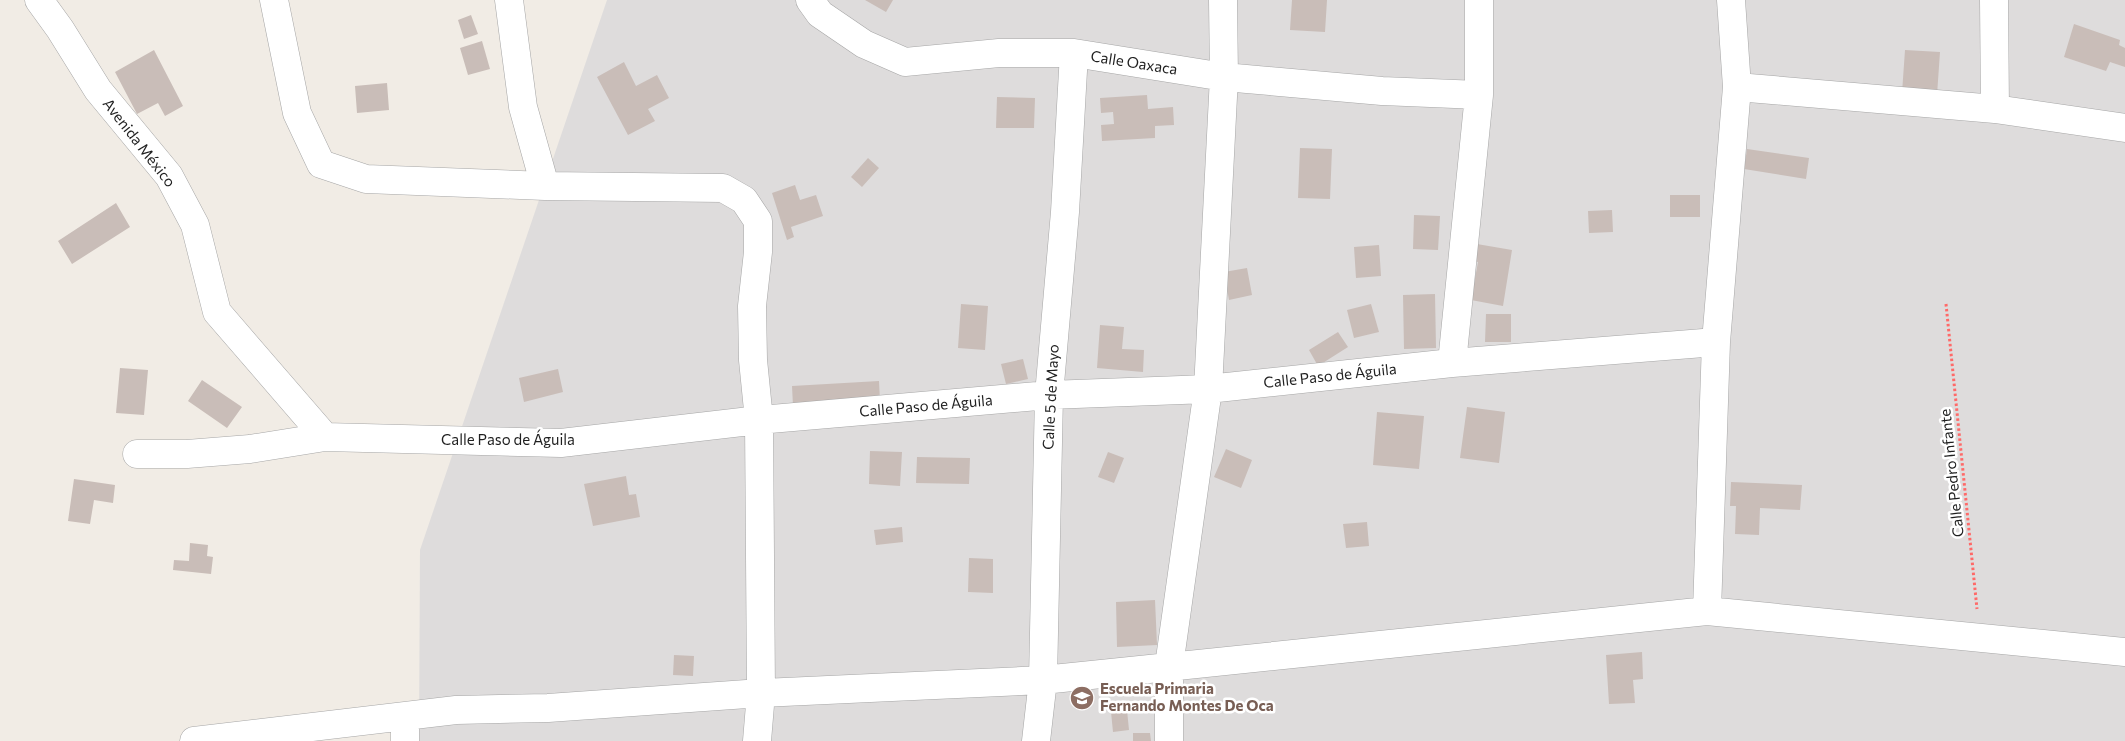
<svg xmlns="http://www.w3.org/2000/svg" width="2125" height="741" font-family="Commissioner,sans-serif">
	<style>
		.residential { fill: #dedcdc }
		.building { fill: #c9bdb8 }
		.lines { fill: none; stroke-linecap: round; stroke-linejoin: round }
		.minor-casing { stroke: #a6a6a6; stroke-width: 29 }
		.path { stroke: #ff6968; stroke-width: 3; stroke-dasharray: 2.5 2.5; stroke-linecap: butt }
		.minor { stroke: #fff; stroke-width: 28 }
		.labels { text-anchor: middle; stroke-width: 5; stroke-linejoin: round; paint-order: stroke }
		.street-label { font-size: 15px; fill: #1f1f1f; stroke: #fff }
		.education-label { font-size: 15px; font-weight: bold; fill: #785e54; stroke: #fff; text-anchor: start }
	</style>
	<rect width="100%" height="100%" fill="#f1ece5"/>
	<path class="residential" d="M607 0H2125V741H419L420 550Z"/>
	<path class="building" d="M865 0H893L886 12Z
		M1292 0H1327L1325 32 1290 30Z
		M471 15 478 34 464 39 458 20Z
		M2074 24 2120 40 2119 45 2125 48V67L2110 62 2106 71 2064 57Z
		M482 41 490 69 468 75 460 48Z
		M154 50 183 106 165 116 158 103 137 114 115 72Z
		M1905 50 1940 52 1937 95 1902 93Z
		M624 62 636 86 657 75 669 98 648 109 655 121 628 135 597 77Z
		M387 83 389 110 357 113 355 86Z
		M1147 95 1148 109 1173 107 1174 125 1155 126V138L1102 141 1101 125 1114 124 1113 112 1101 113 1100 98Z
		M997 97 1035 98 1034 128H996Z
		M1300 148 1332 149 1330 199 1298 198Z
		M1747 149 1809 158 1806 179 1744 169Z
		M868 158 879 168 862 187 851 177Z
		M795 185 800 200 816 195 823 216 791 227 794 237 787 240 772 193Z
		M1670 195H1700V217H1670Z
		M116 203 130 227 72 264 58 241Z
		M1612 210 1613 232 1589 233 1588 211Z
		M1414 215 1440 216 1438 250 1413 249Z
		M1471 243 1512 250 1503 306 1471 300 1478 262 1468 260Z
		M1379 245 1381 276 1356 278 1354 247Z
		M1247 268 1252 295 1229 300 1224 272Z
		M1435 294 1436 348 1404 349 1403 295Z
		M961 304 988 306 985 350 958 348Z
		M1371 304 1379 332 1354 338 1347 310Z
		M1486 314H1511V342H1485Z
		M1100 325 1124 327 1122 349 1144 350 1143 372 1097 368Z
		M1338 332 1348 347 1318 366 1309 350Z
		M1023 359 1028 379 1006 384 1001 364Z
		M120 368 148 370 144 415 116 413Z
		M558 369 563 392 524 402 519 378Z
		M202 380 242 407 227 428 188 401Z
		M879 381 880 401 793 406 792 386Z
		M1467 407 1505 412 1499 463 1460 458Z
		M1377 412 1424 416 1419 469 1373 465Z
		M1226 449 1252 460 1241 488 1214 477Z
		M870 451 902 452 900 486 869 484Z
		M1108 452 1124 458 1114 483 1098 477Z
		M917 457 970 458 969 484 916 483Z
		M626 476 629 495 636 494 640 517 593 526 584 484Z
		M74 479 115 485 113 503 94 500 90 524 68 521Z
		M1731 482 1802 485 1800 510 1760 508 1759 535 1735 534 1736 506H1730Z
		M1367 522 1369 546 1346 548 1343 524Z
		M902 527 903 542 876 545 874 530Z
		M190 543 208 545 207 556 213 557 211 574 173 570 174 560 189 561Z
		M969 558 993 559V593L968 592Z
		M1155 600 1157 645 1117 647 1116 602Z
		M1642 652 1643 679 1633 680 1635 703 1609 704 1606 655Z
		M674 655 694 656 693 676 673 675Z
		M1127 710 1129 730 1113 732 1111 712Z
		M1133 733H1150L1151 741H1133Z"/>
	<g class="lines">
		<g class="minor-casing">
			<path id="minor" d="M39 0 60 29 98 90 169 176 195 225 217 312 325 437
				M274 0 297 113 321 164 366 179 545 186 723 188 744 200 758 221V252L752 306 753 360 759 420 761 693 757 741
				M509 0 523 107 545 186
				M810 0 820 14 864 44 905 62 999 53H1074L1224 77 1382 91 1479 95
				M1994 0 1995 109
				M1737 87 1995 109 2125 128
				M1452 363 1479 95V0
				M137 454H187L250 449 325 437 561 443 759 420 1049 395 1208 389 1452 363 1716 342
				M1707 611 1716 342 1737 87 1731 0
				M194 741 456 710 548 708 761 693 1043 680 1707 611 2125 652
				M405 741V717
				M1036 741 1043 680 1049 395 1065 212 1074 53
				M1169 741V666L1208 389 1224 77 1223 0"/>
		</g>
		<path class="path" d="M1946 304 1977 609"/>
		<use href="#minor" class="minor"/>
	</g>
	<defs>
		<g id="school-disc" transform="scale(1.25)"><circle r="9.5" fill="#8d6e63" stroke="#fff"/><path d="M0-5L7-2L0 1L-7-2ZM-4 1L0 2.5L4 1V4Q0 6-4 4Z" fill="#fff"/></g>
	</defs>
	<g fill-rule="evenodd">
		<use href="#school-disc" x="1082" y="698"/>
	</g>
	<g class="labels">
		<g class="street-label">
			<text transform="translate(1134 63) rotate(9)" y="5">Calle Oaxaca</text>
			<text transform="translate(139 143) rotate(52)" y="5">Avenida México</text>
			<text transform="translate(1330 376) rotate(-6)" y="5">Calle Paso de Águila</text>
			<text transform="translate(1051 397) rotate(-87)" y="5">Calle 5 de Mayo</text>
			<text transform="translate(926 406) rotate(-5)" y="5">Calle Paso de Águila</text>
			<text x="508" y="445">Calle Paso de Águila</text>
			<text transform="translate(1952 473) rotate(-96)" y="5">Calle Pedro Infante</text>
		</g>
		<g class="education-label">
			<text x="1100" y="694">Escuela Primaria<tspan x="1100" dy="17">Fernando Montes De Oca</tspan></text>
		</g>
	</g>
</svg>
